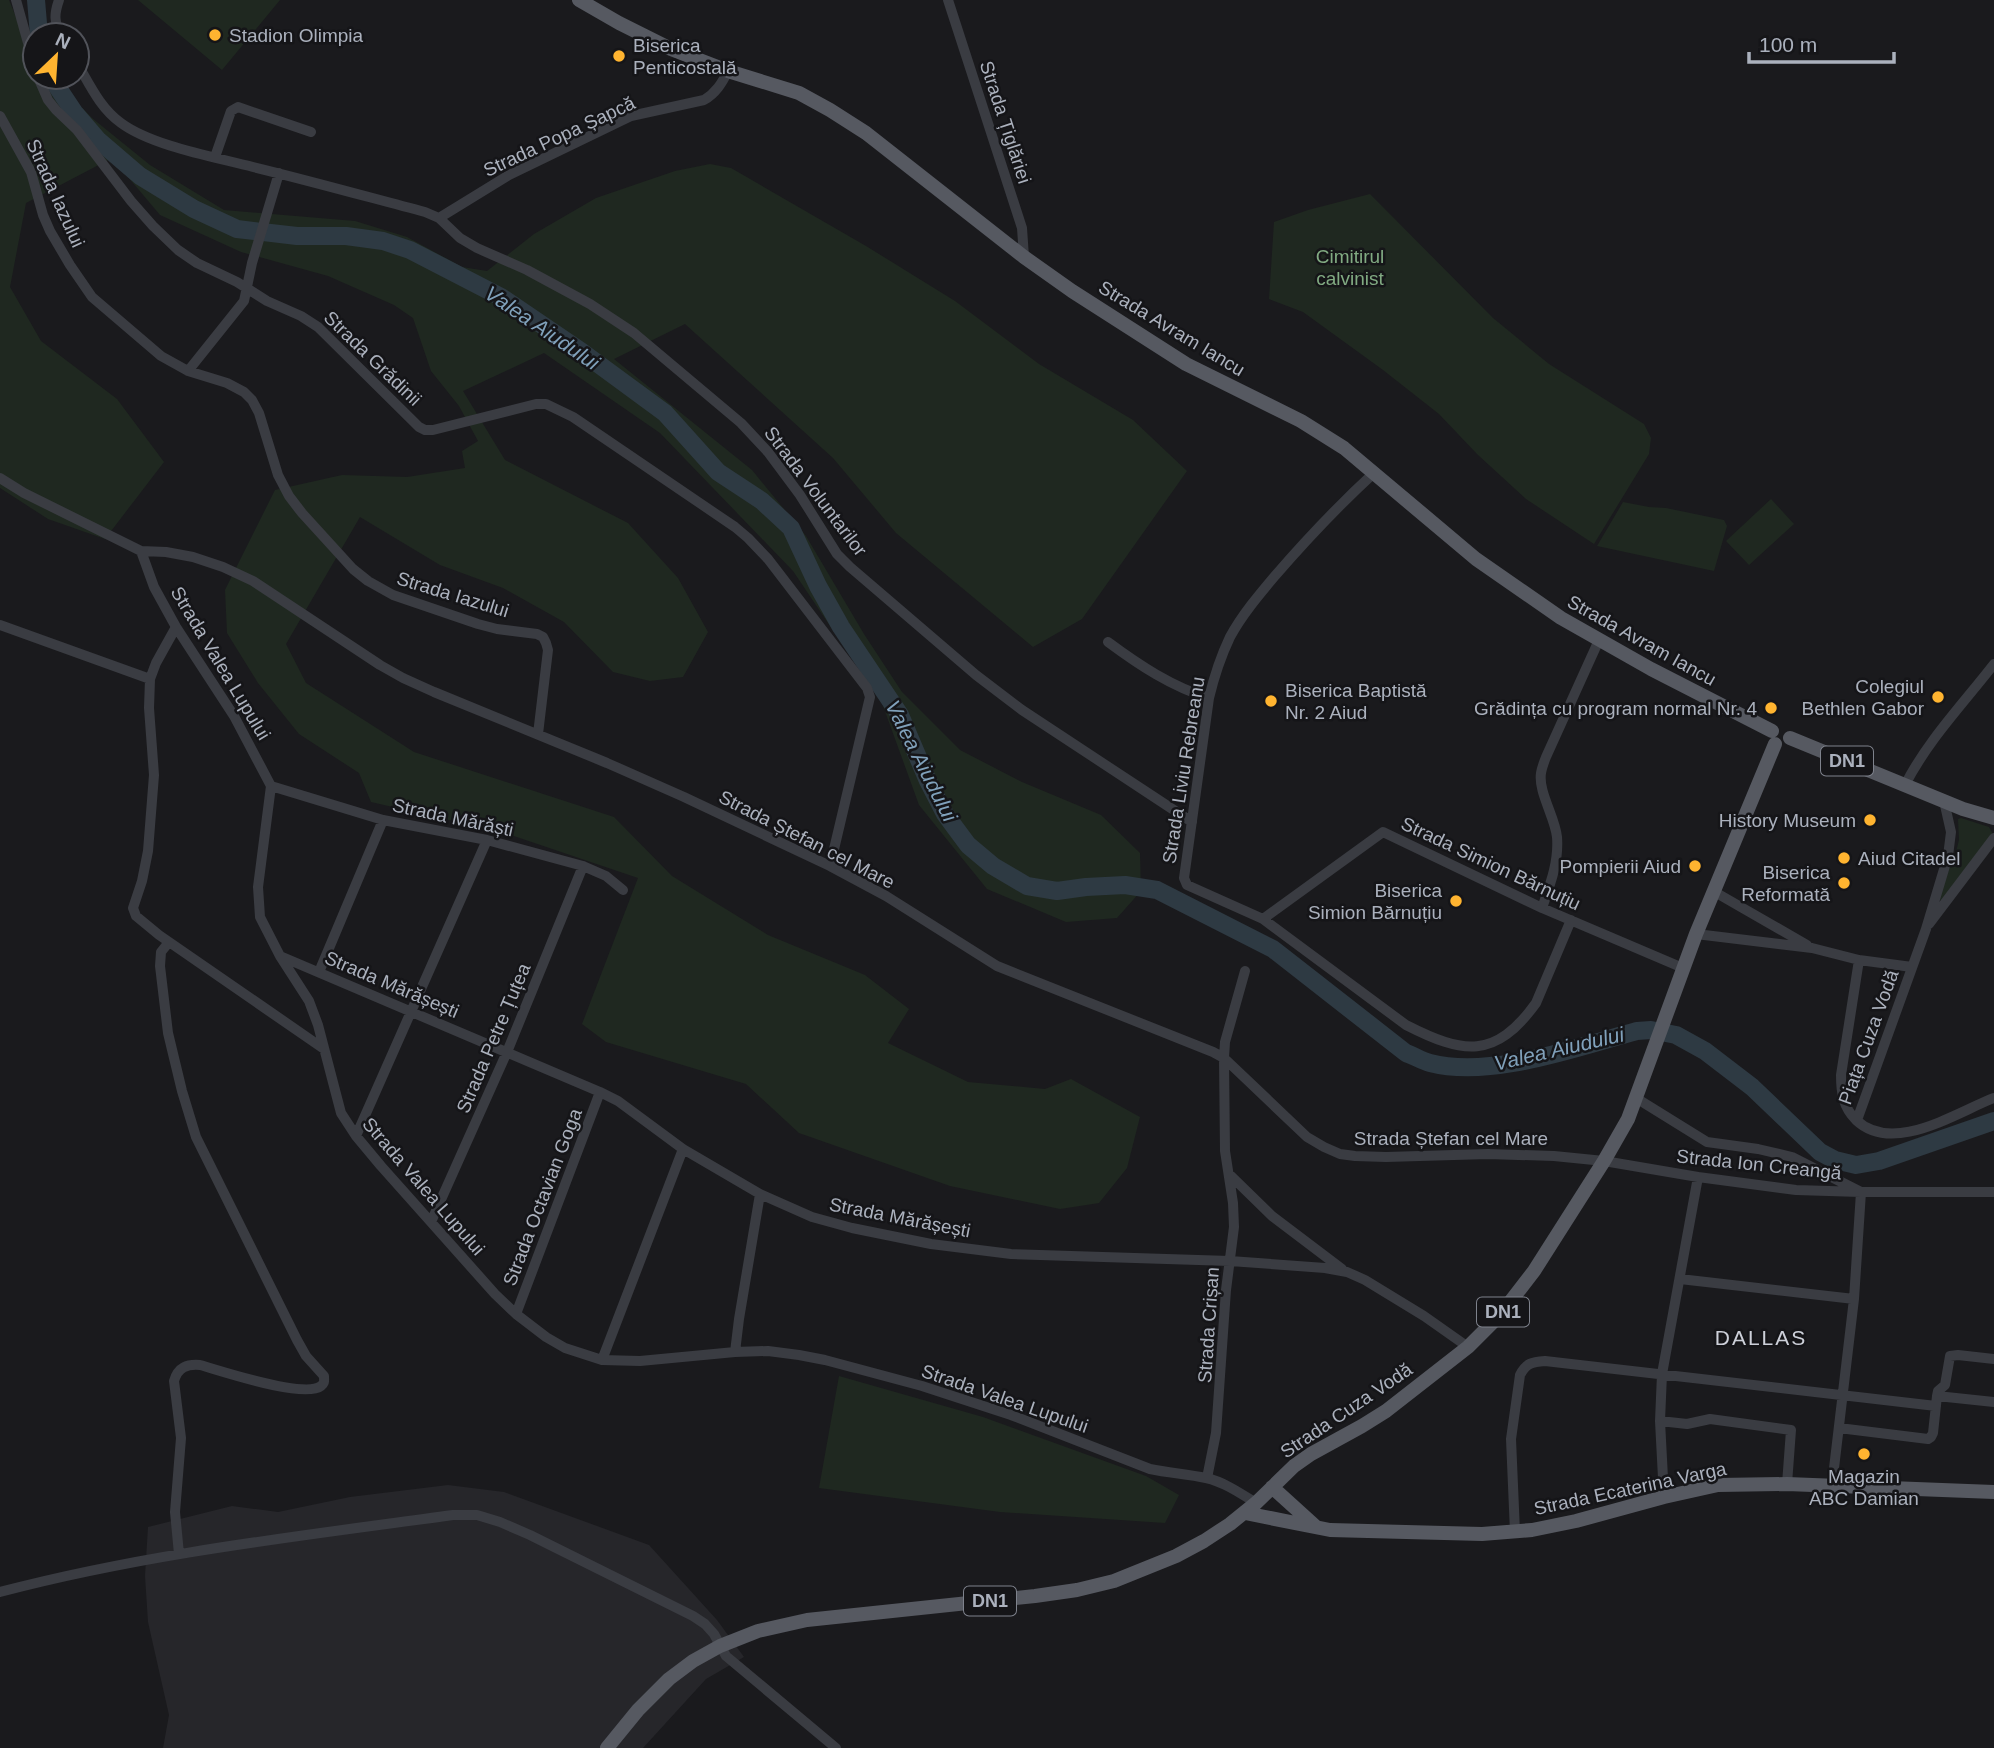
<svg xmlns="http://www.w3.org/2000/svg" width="1994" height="1748" font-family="Arial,sans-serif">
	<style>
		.built { fill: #26262a }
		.green { fill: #1f2820 }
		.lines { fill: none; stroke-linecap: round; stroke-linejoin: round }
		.river { stroke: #2e3a43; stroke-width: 18 }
		.minor { stroke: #3a3c42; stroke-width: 10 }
		.major { stroke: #565961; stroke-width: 14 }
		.poi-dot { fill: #ffb430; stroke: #151518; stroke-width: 2.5 }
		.labels { text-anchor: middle; stroke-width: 5; stroke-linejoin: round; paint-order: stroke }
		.shield { fill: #151518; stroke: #7e828c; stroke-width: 2 }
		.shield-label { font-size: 18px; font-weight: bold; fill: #abb1bd }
		.poi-label { font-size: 19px; fill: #abb1bd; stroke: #151518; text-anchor: end }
		.street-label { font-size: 19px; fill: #abb1bd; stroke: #151518 }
		.park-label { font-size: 19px; fill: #81aa82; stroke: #151518 }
		.water-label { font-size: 21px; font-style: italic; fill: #80a1bb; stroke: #151518 }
		.neighbourhood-label { font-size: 21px; letter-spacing: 2px; fill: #cdd0d9; stroke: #151518 }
	</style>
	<rect width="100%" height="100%" fill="#1a1a1d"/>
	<path class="built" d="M448 1485 504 1492 649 1545 717 1620 744 1657 706 1679 643 1748H163L169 1715 148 1622 145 1576 148 1527 232 1506 278 1512 350 1497Z"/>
	<path class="green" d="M0 0H9L31 54 35 59V77H52L92 118 150 165 224 210 355 221 407 237 462 267 487 271 534 234 596 198 675 171 710 164 731 168 866 246 955 301 1039 364 1133 420 1187 471 1082 619 1033 647 896 533 833 458 685 324 614 359 752 470 806 536 864 634 902 692 960 750 1022 782 1101 815 1140 853 1141 891 1117 918 1066 922 987 889 919 805 882 703 793 571 660 433 544 353 463 391 505 460 628 523 678 578 708 632 683 677 650 681 613 672 564 622 503 588 440 565 360 517 286 644 306 683 414 752 614 817 672 876 768 935 865 975 909 1009 888 1043 968 1082 1045 1089 1071 1079 1140 1117 1127 1168 1099 1203 1060 1209 950 1186 799 1133 746 1084 606 1042 582 1024 638 878 505 833 371 802 359 773 299 734 258 683 227 633 225 590 275 490 342 475 407 477 465 468 462 451 478 441 459 406 431 371 413 318 394 305 328 276 241 252 160 215 112 158 26 203 10 287 41 341 117 399 164 462 105 539 48 519 0 488Z
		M138 0H280L222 70Z
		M1370 194 1493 318 1549 364 1644 424 1651 438 1649 454 1594 544 1526 499 1477 454 1439 414 1383 370 1303 312 1269 299 1274 222 1308 210Z
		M1771 499 1794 524 1749 565 1726 541Z
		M1623 502 1649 507 1666 508 1724 520 1727 526 1714 571 1597 546Z
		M1961 818 1989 827 1993 834 1944 902 1938 899 1957 848 1959 840 1958 819Z
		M839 1376 983 1417 1146 1476 1179 1495 1165 1523 1000 1512 819 1488Z"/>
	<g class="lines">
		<path class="river" d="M36 0 39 35
			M53 77 56 85 74 112 98 140 140 176 194 209 237 229 297 236H346L383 241 410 250 501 297 582 352 665 413 718 472 762 501 791 528 818 586 841 627 900 715 928 781 945 814 968 845 993 866 1027 886 1057 891 1086 887 1125 885 1157 890 1273 949 1406 1053C1414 1056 1422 1061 1430 1063 1491 1079 1577 1047 1637 1031L1651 1030 1676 1035 1705 1051 1752 1087 1820 1152 1835 1160 1856 1165 1879 1161 1994 1121"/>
		<path class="minor" d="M16 0 35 68
			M59 0C54 14 54 22 61 35
			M948 0 1022 228 1024 257
			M77 63C90 85 100 108 121 123 152 146 215 157 253 167 311 181 368 197 425 212L439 218 460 238 477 248 527 270 590 304 634 333 741 423 768 452 800 495 837 554 850 567 976 675 1022 710 1192 822
			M38 77 48 100 56 110 77 130 131 201 153 226 178 250 197 263 237 282 267 301 301 316 318 327 419 427 425 430H433L536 404H546L573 417 735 527 748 538 768 559 867 688 870 697 830 866
			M0 116 31 172 43 215 50 231 70 265 92 297 161 356 188 371 227 383 244 392 252 400 259 413 278 475 289 496 302 513 353 569 368 581 393 595 478 624 497 629 537 634 543 637 546 643 548 650 538 734
			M215 157 231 111 238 107 311 132
			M439 218 509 175 631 116 704 100C716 93 722 83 728 71
			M188 371 244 301 252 263 279 173
			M1375 472C1339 505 1306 540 1274 577 1258 596 1242 615 1230 637 1221 656 1214 677 1209 698L1184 878 1187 885 1263 919 1406 1025C1463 1054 1495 1060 1536 1003L1571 920
			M0 478 24 493 141 551 166 552 193 557 223 567 253 581 380 665 403 678 434 692 607 763 684 797 830 866 886 896 997 966 1213 1052 1224 1058 1307 1137 1324 1147 1340 1154 1355 1156 1386 1157 1488 1154 1554 1156 1604 1161 1698 1177 1796 1190 1861 1192H1994
			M141 551 154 587 176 627 234 716 271 786 258 887 260 917 280 956 309 1001 318 1025 341 1113 356 1136 381 1166 495 1294 516 1314 546 1337 565 1348 602 1360 640 1361 735 1352 768 1351 799 1355 825 1360 922 1386 1011 1415 1150 1469C1169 1473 1187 1474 1206 1478 1224 1482 1240 1493 1256 1503
			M0 625 150 679
			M176 627 156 663 150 679 149 708 154 775 148 851 142 881 133 908 136 916 159 935 324 1049
			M1108 642C1139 665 1172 687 1209 698
			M1905 785C1928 740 1963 704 1994 664
			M271 786 383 820 487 840 583 866 606 876 623 890
			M1713 891 1807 945
			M1542 908C1550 885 1559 862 1557 837 1555 817 1538 792 1541 773 1542 767 1544 762 1546 757L1599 640
			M1263 919 1383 832 1542 908 1683 968
			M1929 924 1994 838
			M1696 934 1812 948 1859 960 1912 967
			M169 942 161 952 160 966 168 1033 182 1091 196 1137 297 1340 306 1356 324 1376C324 1381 325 1383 321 1386 304 1399 222 1371 200 1365 187 1364 178 1367 174 1381L181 1438 175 1512 179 1554
			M280 956 600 1092 618 1101 683 1149 760 1194 812 1217 852 1228 931 1244 1011 1254 1230 1261 1325 1268 1347 1272 1365 1280 1424 1316 1468 1347
			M1859 960 1841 1075C1841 1093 1843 1107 1856 1120 1893 1155 1955 1113 1994 1098
			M319 972 383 820
			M1636 1098 1707 1142 1758 1149 1792 1157 1861 1192 1854 1299 1832 1485
			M1857 1120 1926 929 1948 856 1951 832 1944 801
			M356 1136 487 840
			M1229 1174 1272 1216 1342 1269
			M431 1222 507 1052 583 866
			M1680 1279 1854 1299
			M516 1314 600 1092
			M735 1352 739 1319 760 1194
			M602 1360 683 1149
			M1937 1396 1938 1391 1945 1385 1950 1356 1958 1355 1994 1359
			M1660 1421 1687 1424 1710 1419 1791 1430 1787 1484
			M1839 1428 1928 1439 1931 1437 1933 1433 1937 1396 1994 1402
			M1207 1478 1216 1433 1226 1290 1234 1227 1233 1203 1225 1151 1224 1058 1225 1042 1245 971
			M1664 1497 1660 1421 1662 1374 1698 1177
			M1515 1532 1511 1439 1520 1375C1526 1363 1532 1362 1545 1361L1936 1406
			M0 1592C148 1553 301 1536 453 1515H477L500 1522 530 1535 693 1616 705 1624 714 1634 726 1656 836 1748"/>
		<path class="major" d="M579 0 619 23 671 49 728 71 799 93 830 110 866 133 1024 257 1072 291 1186 364 1301 421 1344 448 1476 559 1561 618 1651 669 1772 731
			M1790 738 1963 809 1994 818
			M1272 1487 1315 1526
			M1245 1513 1330 1530 1482 1534 1532 1530 1576 1521 1664 1497 1718 1485 1787 1484 1994 1492
			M607 1748 638 1710 669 1679 693 1661 720 1646 758 1631 807 1620 1035 1596 1077 1590 1114 1581 1176 1556 1204 1541 1230 1524 1256 1503 1294 1466 1311 1454 1362 1426 1386 1411 1468 1347 1500 1315 1534 1271 1604 1161 1628 1119 1696 934 1775 744"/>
	</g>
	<g class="poi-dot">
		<circle cx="215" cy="35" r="7"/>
		<circle cx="619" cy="56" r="7"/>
		<circle cx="1938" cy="697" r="7"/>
		<circle cx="1271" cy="701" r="7"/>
		<circle cx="1771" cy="708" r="7"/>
		<circle cx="1870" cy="820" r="7"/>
		<circle cx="1844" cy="858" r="7"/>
		<circle cx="1695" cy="866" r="7"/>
		<circle cx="1844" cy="883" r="7"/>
		<circle cx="1456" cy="901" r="7"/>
		<circle cx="1864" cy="1454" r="7"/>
	</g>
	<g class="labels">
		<g class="shield">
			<rect x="1821" y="746.5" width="52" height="29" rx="5"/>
			<rect x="1477" y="1297.5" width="52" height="29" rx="5"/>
			<rect x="964" y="1586.5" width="52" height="29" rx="5"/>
		</g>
		<g class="shield-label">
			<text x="1847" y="767">DN1</text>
			<text x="1503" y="1318">DN1</text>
			<text x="990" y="1607">DN1</text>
		</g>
		<g class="poi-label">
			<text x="229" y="42" text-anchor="start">Stadion Olimpia</text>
			<text x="633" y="52" text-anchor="start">Biserica<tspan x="633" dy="22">Penticostală</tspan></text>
			<text x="1924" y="693">Colegiul<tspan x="1924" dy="22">Bethlen Gabor</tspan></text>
			<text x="1285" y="697" text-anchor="start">Biserica Baptistă<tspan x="1285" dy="22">Nr. 2 Aiud</tspan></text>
			<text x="1757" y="715">Grădința cu program normal Nr. 4</text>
			<text x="1856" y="827">History Museum</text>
			<text x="1858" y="865" text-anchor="start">Aiud Citadel</text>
			<text x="1681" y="873">Pompierii Aiud</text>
			<text x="1830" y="879">Biserica<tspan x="1830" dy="22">Reformată</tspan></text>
			<text x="1442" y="897">Biserica<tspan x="1442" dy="22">Simion Bărnuțiu</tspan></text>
			<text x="1864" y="1483" text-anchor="middle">Magazin<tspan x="1864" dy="22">ABC Damian</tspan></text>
		</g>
		<g class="street-label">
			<text transform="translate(1006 122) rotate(72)" y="7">Strada Țiglăriei</text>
			<text transform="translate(559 136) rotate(-25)" y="7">Strada Popa Șapcă</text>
			<text transform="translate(56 193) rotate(66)" y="7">Strada Iazului</text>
			<text transform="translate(1172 328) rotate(31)" y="7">Strada Avram Iancu</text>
			<text transform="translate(373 358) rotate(44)" y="7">Strada Grădinii</text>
			<text transform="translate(816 491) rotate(53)" y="7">Strada Voluntarilor</text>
			<text transform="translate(453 594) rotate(17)" y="7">Strada Iazului</text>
			<text transform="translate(1642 640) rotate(29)" y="7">Strada Avram Iancu</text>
			<text transform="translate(221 663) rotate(59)" y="7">Strada Valea Lupului</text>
			<text transform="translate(1183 770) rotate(-81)" y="7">Strada Liviu Rebreanu</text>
			<text transform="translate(453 817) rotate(12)" y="7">Strada Mărăști</text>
			<text transform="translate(807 839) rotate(27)" y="7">Strada Ștefan cel Mare</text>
			<text transform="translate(1491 863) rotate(25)" y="7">Strada Simion Bărnuțiu</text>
			<text transform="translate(392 984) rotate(23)" y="7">Strada Mărășești</text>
			<text transform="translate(1868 1037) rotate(-70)" y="7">Piața Cuza Vodă</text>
			<text transform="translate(493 1038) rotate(-67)" y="7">Strada Petre Țuțea</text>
			<text x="1451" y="1145">Strada Ștefan cel Mare</text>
			<text transform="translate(1759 1164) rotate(6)" y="7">Strada Ion Creangă</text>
			<text transform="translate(424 1186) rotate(49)" y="7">Strada Valea Lupului</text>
			<text transform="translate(542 1197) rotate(-69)" y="7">Strada Octavian Goga</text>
			<text transform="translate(900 1217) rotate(11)" y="7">Strada Mărășești</text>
			<text transform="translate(1208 1325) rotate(-86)" y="7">Strada Crișan</text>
			<text transform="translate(1005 1398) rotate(19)" y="7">Strada Valea Lupului</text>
			<text transform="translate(1346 1410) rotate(-34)" y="7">Strada Cuza Vodă</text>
			<text transform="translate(1630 1488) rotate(-12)" y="7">Strada Ecaterina Varga</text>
		</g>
		<g class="park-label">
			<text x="1350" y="263">Cimitirul<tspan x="1350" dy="22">calvinist</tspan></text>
		</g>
		<g class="water-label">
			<text transform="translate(542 328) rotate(34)" y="7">Valea Aiudului</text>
			<text transform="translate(921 761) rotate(63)" y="7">Valea Aiudului</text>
			<text transform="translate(1559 1049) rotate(-13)" y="7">Valea Aiudului</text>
		</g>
		<g class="neighbourhood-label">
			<text x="1761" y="1345">DALLAS</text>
		</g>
	</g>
	<g transform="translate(56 56) rotate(25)"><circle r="33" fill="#151518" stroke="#51535a" stroke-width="2"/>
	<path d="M0-5L12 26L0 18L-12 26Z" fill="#ffb430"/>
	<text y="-10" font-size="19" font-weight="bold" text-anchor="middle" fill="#abb1bd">N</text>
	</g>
	<path d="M1749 52v10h145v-10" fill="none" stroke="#abb1bd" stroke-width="3.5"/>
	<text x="1759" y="52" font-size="21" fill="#abb1bd" stroke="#151518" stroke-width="5" paint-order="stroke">100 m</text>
</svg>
